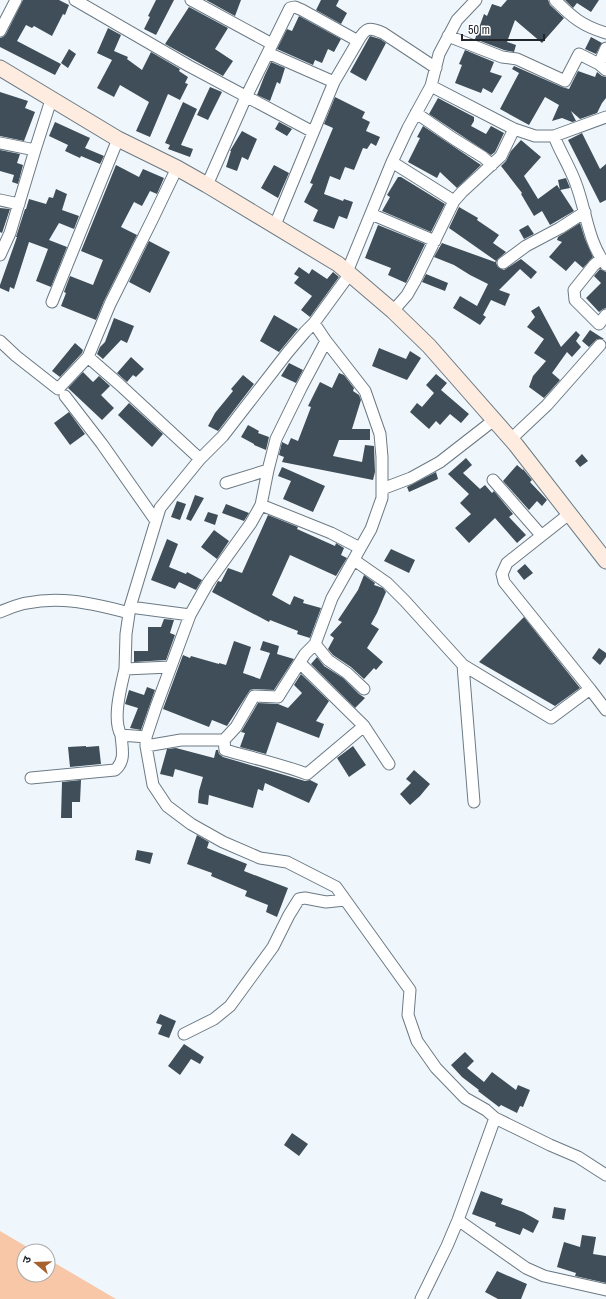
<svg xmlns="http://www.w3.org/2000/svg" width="606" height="1299" font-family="'Archivo Narrow','Noto Sans Devanagari',sans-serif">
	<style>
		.green { fill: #f7c7a8 }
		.building { fill: #3f4e58 }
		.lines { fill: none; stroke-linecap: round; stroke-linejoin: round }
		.minor-casing { stroke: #6b7a85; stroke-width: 13 }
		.secondary-casing { stroke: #6b7a85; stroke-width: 17 }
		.minor { stroke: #fff; stroke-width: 11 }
		.secondary { stroke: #ffece0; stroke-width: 15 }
	</style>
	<rect width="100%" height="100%" fill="#f0f7fc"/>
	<path class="green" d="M0 1231 34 1251H24V1275H48V1259L116 1299H0Z"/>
	<path class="building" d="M23 0H59L69 5 65 15 63 14 52 36 34 26 32 28 26 25 17 41 61 64 55 75 0 47V38L3 37 6 34Z
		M156 0H174L156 35 144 29 150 17 148 16Z
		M206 0H241L235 16Z
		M321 0H339L336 6 347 13 341 24 316 10Z
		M507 0H548L550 5 564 18 542 43 515 20 507 42 516 45 514 52 504 50 475 39 484 14 487 16 492 4 501 7Z
		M565 0H599L591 12 577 3 573 8Z
		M189 7 228 28 215 49 233 61 223 76 165 44Z
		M299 16 341 39 334 52 328 49 322 63 315 60 313 65 277 49 287 29 292 31Z
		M108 28 121 35 114 51 128 57 127 59 142 70 151 52 180 69 179 71 188 77 185 83 188 84 180 100 168 94 150 137 136 131 149 102 120 85 114 97 97 88 112 60 97 53Z
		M370 36 380 39 386 43 366 81 350 72Z
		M591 37 602 43 596 54 585 49Z
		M69 49 76 54 68 68 61 63Z
		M465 50 494 62 490 72 502 76 492 93 483 88 481 93 455 83 462 65 459 64Z
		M271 62 285 68 280 84 277 82 270 101 257 95 264 77Z
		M514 66 562 87 569 89 578 71 595 77 597 72 602 76 606 77V98L602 103 597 113 580 119 571 111 576 121 572 122 562 118 552 121 559 105 545 97 529 125 500 109 519 73 512 69Z
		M210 87 222 92 208 120 197 115Z
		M0 92 28 101 25 108 35 112 24 141 0 136Z
		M335 97 365 112 362 118 370 122 366 131 380 137 376 146 371 143 367 149 363 148 354 170 345 167 340 180 330 176 324 194 343 201 344 199 353 202 347 219 339 216 334 229 313 221 318 210 304 202 313 184 310 183 333 128 324 124Z
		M438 98 474 117V121L471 126 486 134 491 126 504 133 495 152 491 155 429 114Z
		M183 102 197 109 181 145 193 149 190 157 168 149 170 145 165 143Z
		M55 122 90 138 85 148 104 156 100 164 81 156 80 158 65 151 68 145 49 136Z
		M279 122 292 129 287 136 275 129Z
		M423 126 481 165 457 188 440 172 437 178 408 162 420 138 417 137Z
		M242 131 257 139 248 160 242 157 237 171 226 167 231 151H230Z
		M582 133 600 169 606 164V200L600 203 568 140Z
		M521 140 541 157 524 176 538 199 557 185 574 211 550 225 542 211 534 216 521 194 522 193 501 166 506 161 511 151Z
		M0 150 20 154 17 163 23 165 18 184 12 182 14 175 0 171Z
		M116 165 139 177 143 169 164 178 157 194 150 191 142 206 134 202 121 227 137 235 104 301 96 320 61 306 66 293 64 292 70 276 93 285 103 260 81 251Z
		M274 165 289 173 278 198 261 188Z
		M398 177H401L445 204 431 232 382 211 390 197 387 195Z
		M566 178 570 188 560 190 558 180Z
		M56 189 67 194 62 210 79 216 74 229 59 223 49 240 67 247 51 287 36 281 48 249 29 242 14 289 10 287 9 292 0 288V285L17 237H16L25 209H26L29 199 46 204 49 197 53 198Z
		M459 207 478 218 477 220 499 235 493 243 506 252 497 260 496 263 498 267 504 270 521 259 537 272 531 279 520 269 499 290 510 294 505 306 491 300 483 315 486 317 480 325 453 308 460 296 477 306 488 284 470 275 454 265 434 257 442 243 495 262 496 261 449 228Z
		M0 208 10 209 2 233 0 232Z
		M580 223 585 239 593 257 583 268 575 261 566 271 549 257 562 242 557 240 558 237Z
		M378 225 425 244 406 283 388 275 391 268 365 258Z
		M528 225 534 234 524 239 519 230Z
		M149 241 170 252 150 293 129 282Z
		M299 267 309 274 312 269 327 279 333 272 339 277 310 317 301 310 312 296 294 283 299 277 294 274Z
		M600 269 606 272V308L603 309 599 312 586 298 601 283 594 276Z
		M426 274 448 283 445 291 422 282Z
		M539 306 561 347 576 331 580 335 576 341 581 347 572 357 567 352 552 373 560 380 544 398 529 387 533 376 546 361 534 353 544 339 527 327 535 317 531 311Z
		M274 315 298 329 279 352 260 341Z
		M114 318 134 326 127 343 121 340 103 359 97 354 100 347 105 342Z
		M590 330 604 339H597L589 347 582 341Z
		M75 343 83 350 82 353 60 377 52 371Z
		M379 348 406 359 410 351 421 358 407 380 372 366Z
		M131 357 144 369 136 377 133 375 127 382 117 373Z
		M289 363 303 370 296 383 281 376Z
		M83 372 93 382 99 376 110 386 101 395 114 408 102 420 68 388Z
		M339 373 344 375 354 388 353 391 359 395 361 400 352 429H370V440H339L333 456 362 462 365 445 374 446 375 472 373 480 282 462 284 457 279 455 282 442 288 445 291 438 298 441 311 407 308 406 320 382 332 388Z
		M436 374 447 383 441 390 469 414 461 423 450 414 440 425 436 421 429 429 410 412 417 403 422 407 434 393 426 385Z
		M243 375 254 384 218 431 208 426 215 413 233 391 231 389Z
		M129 403 163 434 152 447 118 415Z
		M69 412 85 434 70 445 54 423Z
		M248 425 259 431 258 433 269 437 266 450 254 445V444L241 437Z
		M582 454 588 461 580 467 575 461Z
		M466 458 472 465 463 473 480 489 485 485 492 493 494 491 513 514 509 517 526 535 517 543 495 518 469 543 455 528 471 514 460 503 469 494 448 474Z
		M517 465 523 470V469L532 480 530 482 547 500 542 506 537 501 529 510 503 481Z
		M282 467 325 486 313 512 283 499 291 481 278 476Z
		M436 472 438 479 409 492 407 487Z
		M195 495 204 498 191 521 186 519Z
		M177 501 186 504 180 520 171 517Z
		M226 504 249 513 244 521 222 513Z
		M208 512 218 515 215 525 204 521Z
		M268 515 298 527 297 529 335 546 336 543 344 548 341 555 347 558 336 576 290 555 272 595 290 605 294 596 304 600 303 603 321 608 310 638 297 634 298 631 270 620 269 622 212 592 218 581 221 582 228 568 242 573Z
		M214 530 229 541 217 559 201 547Z
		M167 539 178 544 169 567 186 574 187 572 202 580 196 590 179 582 175 589 151 580Z
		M391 549 415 560 409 573 384 561Z
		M525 564 533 573 524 580 517 571Z
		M364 575 375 583 374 585 383 588 386 592 377 613 371 624 379 629 367 648 383 662 376 670 374 668 364 679 351 667 333 655 328 649 334 638 330 635 342 622 338 620 358 590Z
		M524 617 580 688 555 706 479 662Z
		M164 619 174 620 170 633 175 635 166 660 134 662V651H148V627H161Z
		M234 641 251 647 243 673 260 679 270 653 260 650 263 641 279 646 277 654 294 659 274 690 254 689 250 690 227 726 212 720 209 727 163 709 183 655 190 658 191 656 219 664V663L226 665Z
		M599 648 606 653V657L600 665 592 658Z
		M317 657 324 666 343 678 359 694 365 698 355 708 311 664Z
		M301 674 329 701 316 721 324 724 319 738 277 722 266 754 240 747 245 733 241 732 258 703 278 704 288 708 302 693 294 685Z
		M147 687 155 690 141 730 130 728 138 708 125 704 129 690 144 695Z
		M86 746V747L99 746 101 764 70 767 68 747Z
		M353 746 366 765 349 777 337 758Z
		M176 748 214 758 216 750H218L219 754 223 757 305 781 310 780 318 784 309 803 265 783 263 791 258 789 253 808 209 795 208 805 198 803 199 791 203 777 175 769 173 777 160 774 167 749Z
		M414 770 430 784 420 796 410 805 400 794 411 783 406 779Z
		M81 780 80 802H72V818H61L62 782Z
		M197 835 209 842 207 848 247 864 244 871 288 888 277 917 266 912 268 905 245 896 247 891 211 876 212 873 187 864Z
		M137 850 153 853 150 864 135 860Z
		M160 1014 176 1021 169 1038 158 1034 162 1025 156 1023Z
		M184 1044 204 1057 200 1064 191 1059 180 1075 168 1066Z
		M465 1052 474 1061 467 1068 484 1082 492 1072 516 1090 518 1085 530 1090 523 1107 520 1106 517 1113 501 1105 499 1107 478 1091 479 1090 462 1077 451 1065Z
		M292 1133 308 1144 299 1156 284 1145Z
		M481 1191 503 1199 501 1204 523 1212 539 1221 533 1233 523 1228 520 1235 495 1226 496 1223 472 1214Z
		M554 1207 566 1209 564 1220 552 1218Z
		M582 1235 596 1237 593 1254 606 1256V1283L575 1276 576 1273 557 1267 564 1242 580 1247Z
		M497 1271 527 1284 521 1299H498L485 1292Z"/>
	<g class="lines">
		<g class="minor-casing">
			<path id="minor" d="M75 0 189 66 313 132
				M191 0 272 44
				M555 0C572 17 582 26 606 33
				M0 31 16 0
				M448 36 502 57 517 59 565 81 579 54 599 64
				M358 41C366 27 369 27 383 33L436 68
				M606 48 599 64 606 70
				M268 53 334 82
				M431 86 514 129 535 136H554L606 117
				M416 113 454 139 483 157 492 165
				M554 136C560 152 570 167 576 184 586 210 588 243 606 265
				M0 143 35 150
				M392 162 454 201
				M177 168 152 220 110 304 88 357 119 384 200 459
				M207 185 246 97 290 8 295 7 302 10 358 41 334 82 275 225
				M0 200 19 204
				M371 214 435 241
				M0 255 10 233 35 150 51 100
				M601 259 594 265 574 290 575 300 599 324 606 315
				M503 263 526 246 560 228 585 212
				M347 272 392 162 408 128 431 86 439 54 457 20 476 0
				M349 275 314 323 326 341 365 391 380 434 382 457V498L371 529 332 598 315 644 305 654 278 697 254 696 236 727 224 740H181L146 746 153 785 167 806 191 824 223 842 260 858 287 862 336 887 410 990 408 1015 417 1041 436 1068 465 1098 486 1110 495 1118 550 1145 578 1157 606 1175
				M52 302 118 139
				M393 311 407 295 415 281 454 201 462 192 501 156 514 129
				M0 341 16 356 58 389 88 357
				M65 396 102 444 156 521
				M511 439 547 405 600 345
				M493 480 541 535
				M226 483 268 470
				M382 489 411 478 440 462 494 420
				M261 505 331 533 360 548
				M569 514 507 563 502 574 504 582 590 689 606 710
				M354 560 387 583 405 601 463 665 474 802
				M130 607 190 615 208 583 251 523 261 505 268 470 276 439 301 388 326 341
				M0 612C42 592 86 601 129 613
				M315 644 328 660 347 673 364 689
				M300 663 364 726 389 764
				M463 665 551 718 590 689
				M171 667 125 669 126 634 130 607 160 508 200 459 223 436 288 352 305 332 314 323
				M121 735C112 719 121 687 125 669
				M146 737 156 707 190 615
				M224 740 225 750C253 758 280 764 307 774L364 726
				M31 778 115 770C126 761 122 748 121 735L146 737V746
				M184 1034 214 1019 230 1006 273 947 289 915 299 899 305 898 326 902 345 900
				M458 1220 526 1268 544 1276 606 1290
				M421 1299 447 1246 458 1220 495 1118"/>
		</g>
		<g class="secondary-casing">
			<path id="secondary" d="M0 68 118 139 177 168 207 185 338 264 393 311 429 346 516 445 606 561"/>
		</g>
		<use href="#minor" class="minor"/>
		<use href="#secondary" class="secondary"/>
	</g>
	<g transform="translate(36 1263) rotate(289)"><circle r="19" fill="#ffffff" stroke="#a6a9ab"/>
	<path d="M0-3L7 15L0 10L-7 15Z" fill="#a56130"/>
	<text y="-6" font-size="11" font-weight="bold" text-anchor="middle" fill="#21272c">उ</text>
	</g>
	<path d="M462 34v6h82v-6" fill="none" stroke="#21272c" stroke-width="2"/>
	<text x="468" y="34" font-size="12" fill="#21272c" stroke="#ffffff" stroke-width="3" paint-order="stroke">50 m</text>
</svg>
